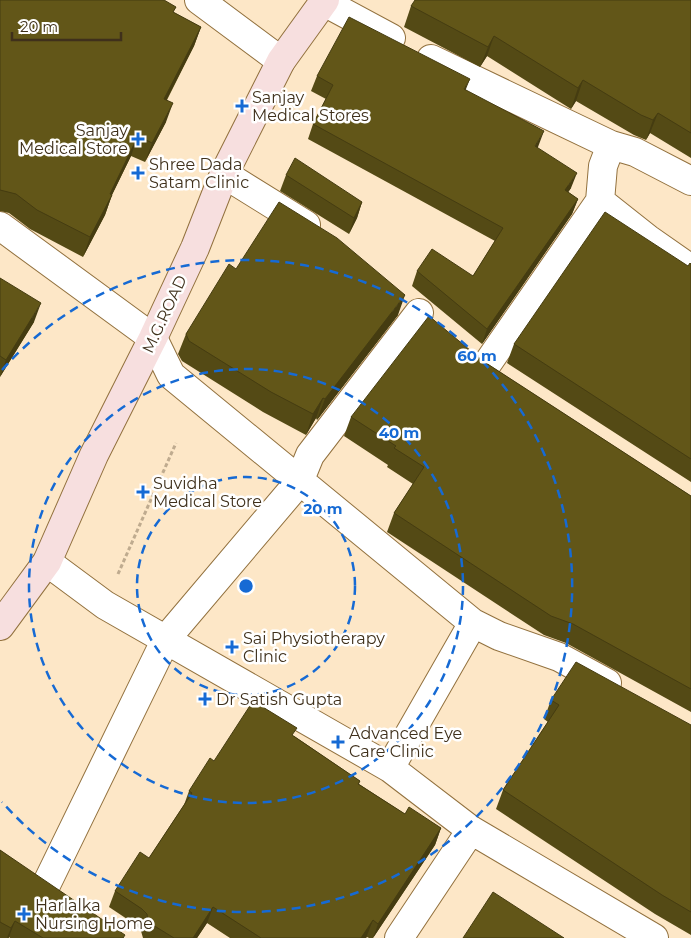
<svg xmlns="http://www.w3.org/2000/svg" width="691" height="938" font-family="Montserrat,sans-serif">
	<style>
		.lines { fill: none; stroke-linecap: round; stroke-linejoin: round }
		.minor-casing { stroke: #92713e; stroke-width: 30 }
		.tertiary-casing { stroke: #92713e; stroke-width: 30 }
		.secondary-casing { stroke: #92713e; stroke-width: 30 }
		.path { stroke: #bfab8f; stroke-width: 3; stroke-dasharray: 4 2.5; stroke-linecap: butt }
		.minor { stroke: #fff; stroke-width: 28 }
		.tertiary { stroke: #fff; stroke-width: 28 }
		.secondary { stroke: #f7dfdf; stroke-width: 28 }
		.wall { fill: #544a15 }
		.shaded-wall { fill: #453c11 }
		.building { fill: #625618; stroke: #453c11 }
		.ring { fill: none; stroke: #166ad4; stroke-width: 2.5; stroke-dasharray: 9 6 }
		.poi-dot { fill: #166ad4; stroke: #fff; stroke-width: 2 }
		.labels { text-anchor: middle; stroke-width: 5; stroke-linejoin: round; paint-order: stroke }
		.poi-label { font-size: 16px; fill: #3f301b; stroke: #fff; text-anchor: start }
		.street-label { font-size: 16px; fill: #3f301b; stroke: #fff }
		.centre { fill: #166ad4; stroke: #fff; stroke-width: 2.5 }
		.ring-label { font-size: 15px; text-anchor: middle; font-weight: bold; fill: #166ad4; stroke: #fff; stroke-width: 5; stroke-linejoin: round; paint-order: stroke }
	</style>
	<rect width="100%" height="100%" fill="#fde7c7"/>
	<g class="lines">
		<g class="minor-casing">
			<path id="minor" d="M324 2 391 38
				M431 59 611 145 635 152 691 181
				M611 145 603 166 600 201 648 239 691 269
				M224 174 306 225
				M0 226 153 338 171 375 473 623 499 636 559 657 607 683
				M485 367 600 201
				M47 562 105 605 390 768 471 830 654 938
				M390 768 473 623
				M46 885 166 639 299 482 310 455 419 313
				M399 938 471 830"/>
		</g>
		<g class="tertiary-casing">
			<path id="tertiary" d="M199 0 281 61"/>
		</g>
		<g class="secondary-casing">
			<path id="secondary" d="M0 626 47 562 94 455 153 338 195 248 224 174 281 61 325 0"/>
		</g>
		<path class="path" d="M118 574 176 443"/>
		<use href="#minor" class="minor"/>
		<use href="#tertiary" class="tertiary"/>
		<use href="#secondary" class="secondary"/>
	</g>
	<path class="wall" d="M0 0 176 7 173 12 201 27 194 46 167 100 166 122 145 162 131 156 112 195 105 215 83 257 30 229 9 213 0 211Z
		M691 0V158L650 133 646 140 634 135 576 101 571 109 487 56 480 67 404 27 411 6Z
		M317 76 466 90 537 148 571 188 568 192 578 199 572 214 482 344 412 286 417 271 473 276 495 241 308 139 313 124 326 99 311 91Z
		M286 175 362 202 357 218 349 234 280 191Z
		M691 264V482L507 363 514 344 688 266Z
		M236 269 398 315 317 420 316 418 306 435 263 412 182 361 178 354 186 334Z
		M0 278 34 322 0 377Z
		M483 361 691 496V712L566 643 544 635 387 532 394 513 413 484 387 467 388 465 344 436 351 417Z
		M551 700 691 725V935L655 914 496 809 503 790 548 722 544 719Z
		M294 736 360 781 359 784 405 814 441 828 435 845 373 938H369L367 937 366 938H230L207 923 197 938H143L141 931 136 925 109 907 115 891 149 858 184 805 189 791 214 761Z
		M0 850 124 938H10L9 937V938H0Z"/>
	<path class="shaded-wall" d="M201 27 194 46 157 118 164 99Z
		M494 36 487 56 480 67 488 47Z
		M470 79 464 94V89Z
		M583 80 576 101 571 109 578 88Z
		M173 103 166 122 145 162 152 143Z
		M658 113 650 133 646 140 653 120Z
		M544 131 538 147 530 161 535 146Z
		M138 136 131 156 106 207 112 195 105 215 83 257 90 237 110 194Z
		M577 173 571 188 559 206 565 190Z
		M578 199 572 214 482 344 487 329Z
		M362 202 357 218 349 234 354 218Z
		M405 295 398 315 317 420 325 399Z
		M41 303 34 322 0 377 6 360Z
		M323 398 316 418 306 435 313 414Z
		M441 828 435 845 373 938 378 924Z
		M213 907 207 923 197 938H193Z
		M373 920 366 938H361Z
		M15 921 9 937 7 938 11 928Z"/>
	<path class="building" d="M0 0H164L176 7 173 12 201 27 164 99 173 103 152 143 138 136 110 194 112 195 90 237 37 210 16 194 0 190Z
		M415 0H691V133L658 113 653 120 641 115 583 80 578 88 494 36 488 47 411 6Z
		M349 17 470 79 464 89 544 131 535 146 577 173 565 190 578 199 487 329 417 271 432 249 473 276 503 228 313 124 333 85 317 76Z
		M295 158 362 202 354 218 286 175Z
		M279 202 337 238 405 295 325 399 323 398 313 414 271 392 189 341 186 334 229 264 236 269Z
		M605 212 688 266 690 263 691 264V459L514 344Z
		M0 278 41 303 6 360 0 356Z
		M429 316 483 361 691 496V689L573 624 551 616 394 513 424 467 394 448 396 446 351 417Z
		M576 662 691 725V912L662 895 503 790 559 705 551 700Z
		M253 701 297 728 292 735 360 781 358 784 405 814 409 807 441 828 378 924 373 920 361 938H261L213 907 193 938H174L148 922 147 914 142 909 115 891 140 852 149 858 192 793 189 791 210 758 214 761Z
		M0 850 125 935 123 938H43L15 921 11 928 0 922Z
		M493 892 564 938H463Z"/>
	<g class="ring">
		<circle cx="246" cy="586" r="109"/>
		<circle cx="246" cy="586" r="217"/>
		<path d="M2 370A326 326 0 1 1 2 802"/>
	</g>
	<g class="poi-dot">
		<path d="M239.5 98.5h5v5h5v5h-5v5h-5v-5h-5v-5h5z"/>
		<path d="M135.5 131.5h5v5h5v5h-5v5h-5v-5h-5v-5h5z"/>
		<path d="M135.5 165.5h5v5h5v5h-5v5h-5v-5h-5v-5h5z"/>
		<path d="M140.5 484.5h5v5h5v5h-5v5h-5v-5h-5v-5h5z"/>
		<path d="M229.5 639.5h5v5h5v5h-5v5h-5v-5h-5v-5h5z"/>
		<path d="M202.5 691.5h5v5h5v5h-5v5h-5v-5h-5v-5h5z"/>
		<path d="M335.5 734.5h5v5h5v5h-5v5h-5v-5h-5v-5h5z"/>
		<path d="M21.5 906.5h5v5h5v5h-5v5h-5v-5h-5v-5h5z"/>
	</g>
	<g class="labels">
		<g class="poi-label">
			<text x="252" y="103">Sanjay<tspan x="252" dy="18">Medical Stores</tspan></text>
			<text x="128" y="136" text-anchor="end">Sanjay<tspan x="128" dy="18">Medical Store</tspan></text>
			<text x="149" y="170">Shree Dada<tspan x="149" dy="18">Satam Clinic</tspan></text>
			<text x="153" y="489">Suvidha<tspan x="153" dy="18">Medical Store</tspan></text>
			<text x="243" y="644">Sai Physiotherapy<tspan x="243" dy="18">Clinic</tspan></text>
			<text x="216" y="705">Dr Satish Gupta</text>
			<text x="349" y="739">Advanced Eye<tspan x="349" dy="18">Care Clinic</tspan></text>
			<text x="35" y="911">Harlalka<tspan x="35" dy="18">Nursing Home</tspan></text>
		</g>
		<g class="street-label">
			<text transform="translate(164 314) rotate(-65)" y="6">M.G.ROAD</text>
		</g>
	</g>
	<circle cx="246" cy="586" r="8" class="centre"/>
	<g class="ring-label">
		<text x="477" y="361">60 m</text>
		<text x="399" y="438">40 m</text>
		<text x="323" y="514">20 m</text>
	</g>
	<path d="M12 32v8h109v-8" fill="none" stroke="#3f301b" stroke-width="2.5"/>
	<text x="20" y="32" font-size="15" fill="#3f301b" stroke="#ffffff" stroke-width="4" paint-order="stroke">20 m</text>
</svg>
